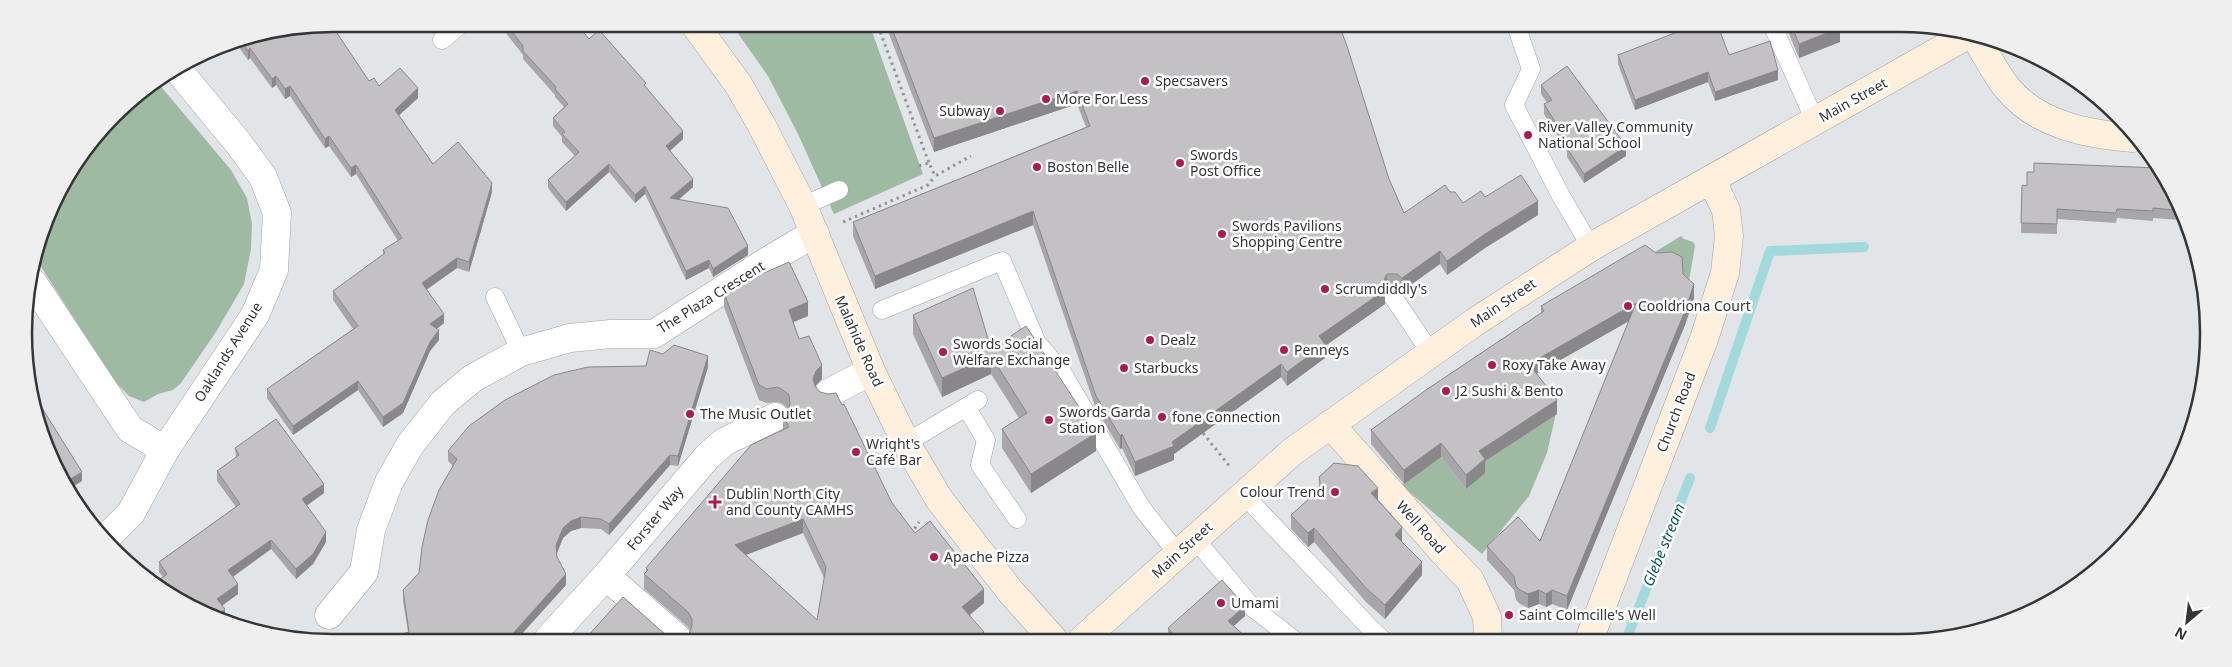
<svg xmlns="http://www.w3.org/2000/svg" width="2232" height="667" font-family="'Noto Sans',sans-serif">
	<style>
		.green { fill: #9fbaa3 }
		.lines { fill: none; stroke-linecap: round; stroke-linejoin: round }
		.stream { stroke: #a2d9dd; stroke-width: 10 }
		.lane-casing { stroke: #a1a4a7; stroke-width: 19 }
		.street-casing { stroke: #a1a4a7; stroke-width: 29 }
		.secondary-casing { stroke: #a1a4a7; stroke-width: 29 }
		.path { stroke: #949698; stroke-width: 3; stroke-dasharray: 2.5 4; stroke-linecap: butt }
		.lane { stroke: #fff; stroke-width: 18 }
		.street { stroke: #fff; stroke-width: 28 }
		.secondary { stroke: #fef0dc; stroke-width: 28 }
		.wall { fill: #a9a6a9; fill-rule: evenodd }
		.shaded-wall { fill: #898789 }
		.building { fill: #c4c1c4; stroke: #898789; fill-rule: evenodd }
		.poi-dot { fill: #ad1c51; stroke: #fff; stroke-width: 2 }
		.labels { text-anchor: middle; stroke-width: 5; stroke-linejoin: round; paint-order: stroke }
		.poi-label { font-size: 14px; fill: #343537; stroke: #fff; text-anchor: start }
		.street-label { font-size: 14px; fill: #343537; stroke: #fff }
		.water-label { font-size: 15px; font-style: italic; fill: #05575b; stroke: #fff }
		.rim { fill: none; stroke: #343537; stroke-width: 2.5 }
	</style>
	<rect width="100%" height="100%" fill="#e2e5e8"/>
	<path class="green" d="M732 25 870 26 923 174 834 214 798 134 768 76Z
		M158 83 231 170 247 198 252 224 251 249 244 284 216 332 181 383 173 390 158 394 144 402 129 396 113 380 38 262 56 196 129 101Z
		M1681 236 1684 239 1693 242 1695 246 1687 292 1645 258Z
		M1556 413 1547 453 1529 496 1482 554 1401 485 1441 457 1466 489 1479 465Z"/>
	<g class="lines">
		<path class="stream" d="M1710 428 1770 251 1864 247
			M1626 640 1690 478"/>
		<g class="lane-casing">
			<path id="lane" d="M1517 28 1531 69 1514 105 1561 196 1591 247
				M1774 29 1815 121
				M442 40 461 24
				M803 206 839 190
				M495 297 521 352
				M1393 297 1431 353
				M882 310 1002 261 1037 343 1062 372 1141 507 1178 554
				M966 407 986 440 980 465 1017 519
				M906 443 978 400
				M1244 495 1371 629 1383 640
				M1195 539 1253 608 1293 639"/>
		</g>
		<g class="street-casing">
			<path id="street" d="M33 283 130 429 165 450
				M829 393 871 371
				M106 538 131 513 165 450 255 315 274 270 277 213 263 177 239 144 178 70
				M606 576 677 638
				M329 615 364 572 371 530 389 482 410 445 443 403 473 378 521 352 570 338 611 334H654L769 260 815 233
				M549 638 606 576 707 457 724 442 775 417"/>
		</g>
		<g class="secondary-casing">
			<path id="secondary" d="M695 25 738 84 761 124 803 206 871 371 906 443 939 499 1010 591 1053 639
				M1975 37C1986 54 1995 73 2008 89 2039 126 2088 134 2133 138
				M1330 424 1445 554 1470 580 1487 617 1488 640
				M1083 639 1292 452 1475 322 1591 247 1969 34
				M1589 640 1704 339 1725 273 1729 236 1726 210 1711 179"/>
		</g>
		<path class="path" d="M878 26 929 163
			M919 166 929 163 935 176 971 156
			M843 222 928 185 935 176
			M1203 433 1231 468
			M911 534 919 522
			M1519 638 1560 639"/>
		<use href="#lane" class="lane"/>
		<use href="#street" class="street"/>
		<use href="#secondary" class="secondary"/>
	</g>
	<path class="wall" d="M331 24 369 81 379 86 418 98 399 115 433 164 492 192 469 272 457 268 426 289 444 323 437 329 439 340 430 351 403 413 383 427 358 390 293 435 267 398V389L353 329 333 300V291L383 255V250L398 241 356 174 351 177 329 146 325 148 290 96 285 99 276 85 272 88 250 58 248 60 236 43Z
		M499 24 577 25 589 39 646 87 683 139 670 151 693 187 678 200 748 255 713 277 709 268 686 280 645 194 635 203 609 172 566 211 548 188V180L575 156 562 142V137L553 126V118L564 107 555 97V95L523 59V55Z
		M886 26 1340 27 1389 179 1404 213 1450 192 1463 203 1485 197 1538 215 1485 248 1447 275 1440 264 1402 291 1397 287 1387 288 1385 293V304L1325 346V358L1287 386 1281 377 1174 454V460L1135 476 1122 448 1120 449 1096 409 1033 225 875 289 853 236V222L1086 127 1077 104 934 152Z
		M1787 29H1840V42L1799 58Z
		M1618 55H1729L1778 80 1715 101 1708 82 1635 110 1618 64Z
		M1541 85 1626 156 1584 183 1567 157V151L1544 114V104L1547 103 1541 94Z
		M2159 168 2180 220 2153 218V221L2117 218 2116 223 2057 219V234L2021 233 2022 185 2027 186Z
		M1656 253 1683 274 1694 298 1685 325 1567 610 1552 604 1546 607 1539 604 1528 608 1520 604 1516 600 1514 590 1487 560V546L1540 541 1629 321 1537 373 1557 414 1485 461V473L1466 489 1441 457 1404 484 1371 444V430L1541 313V306Z
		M764 273 808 316 793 322 799 339 822 379 815 386 892 503 915 533 984 603 970 615 984 639 689 634 690 631 688 627 644 589V574L646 572V568L783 430V416L789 410 783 404 777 402 767 403 759 400 724 307V293ZM803 533 824 578 817 620 746 555Z
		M913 315 991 349 1096 451 1031 493 1002 448V429L1019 418 991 374 942 397 913 334Z
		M708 367 678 466 670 465 609 535 601 529 581 528 571 531 563 538 557 553V557L566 585 518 638H388L408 632 403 601V590L419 573 453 466 448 461V451Z
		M235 448 324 493 307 505 326 542 313 564 296 579 271 549 233 577 238 594 222 606 225 619 163 577 159 572V562L236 507 217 481V471L236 458Z
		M1319 477 1378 501 1422 575 1385 619 1366 602 1314 542 1308 547 1291 529V515L1319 490Z
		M1245 616 1234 626 1248 639H1168V628Z"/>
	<path class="shaded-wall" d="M1837 29H1840V42L1799 58V44Z
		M250 48V58L248 60V51Z
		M1778 70V80L1715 101V92Z
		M1708 72V82L1635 110V100Z
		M276 76V85L272 88V79Z
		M290 86V96L285 99V89Z
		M418 88V98L395 119V110Z
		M1077 91V104L934 152V138Z
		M683 131V139L666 154V146Z
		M329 136V146L325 148V139Z
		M1626 146V156L1584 183V174Z
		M609 164V172L566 211V202Z
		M356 165V174L351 177V168Z
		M693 179V187L670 207V198Z
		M492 183V192L469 272V262Z
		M645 186V194L635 203V195Z
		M1538 201V215L1485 248 1447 275V261L1485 234Z
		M1033 211V225L875 289V276Z
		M748 246V255L713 277V269Z
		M1440 251V264L1402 291V278Z
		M457 258V268L422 293V283Z
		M709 260V268L686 280V271Z
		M1387 274V288L1385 293V304L1325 346V358L1287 386V372L1319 336 1382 284Z
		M1694 284V298L1685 325 1567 610V596Z
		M808 302V316L789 324V310Z
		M1636 303V317L1529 378V364Z
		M444 314V323L430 334V324Z
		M439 330V340L430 351 403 413 383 427V417L430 342Z
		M708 356V367L678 466V456Z
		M991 356V374L942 397V378Z
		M1281 364V377L1174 454V460L1135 476V462L1172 442Z
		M822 365V379L816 385 813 393V379L816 371Z
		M358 381V390L293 435V426Z
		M1557 400V414L1485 461V473L1466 489V475L1479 451Z
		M1096 433V451L1031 493V474Z
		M1122 434V448L1120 449V436Z
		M1441 443V457L1404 484V470Z
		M670 455V465L609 535V524Z
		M82 472V481L71 488 67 481Z
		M324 484V493L302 509V499Z
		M1378 488V502L1371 493Z
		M581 517V528L571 531 563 538 556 555V545L563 528 571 521Z
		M803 519V533L735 559V545Z
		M1402 527V541L1395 549V535Z
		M1314 528V542L1308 547V533Z
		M326 532V542L313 564 296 579V569Z
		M271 540V549L228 580V570Z
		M1422 562V575L1385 619V605Z
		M566 574V585L518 638H509Z
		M238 584V594L217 609V599Z
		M984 589V603L962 621V607Z
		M1539 590V604L1528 608V594Z
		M1552 590V604L1546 607V594Z
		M1245 606V616L1228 631V621Z
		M225 609V619L216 616Z
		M984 632V639H976Z"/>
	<path class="building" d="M331 24 369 81 374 78 379 86 400 68 418 88 395 110 433 164 458 142 492 183 469 262 457 258 422 283 444 314 430 324 439 330 430 342 403 403 383 417 358 381 293 426 267 389 358 326 333 291 385 253 383 250 402 238 356 165 351 168 329 136 325 139 290 86 285 89 276 76 272 79 250 48 248 51 242 42Z
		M506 24 577 25 589 39 599 30 646 83 644 85 683 131 666 146 693 179 670 198 728 208 748 246 713 269 709 260 686 271 645 186 635 195 609 164 566 202 548 180 579 152 562 134 565 132 553 118 568 104 555 89 556 87 523 51V46Z
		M891 26 1340 27 1347 46 1389 179 1404 213 1445 185 1450 192H1455L1463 203 1481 191 1485 197 1521 175 1538 201 1485 234 1447 261 1440 251 1402 278 1397 274H1387L1382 284 1385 290 1319 336 1325 344 1287 372 1281 364 1172 442 1174 446 1135 462 1122 434 1120 436 1096 396 1033 211 875 276 853 222 1090 126 1077 91 934 138Z
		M1685 29H1719L1729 55 1770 41 1778 70 1715 92 1708 72 1635 100 1618 55Z
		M1793 29H1837L1799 44Z
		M1567 66 1626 146 1584 174 1567 148 1570 146 1544 104 1552 100 1541 85Z
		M2034 163 2159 168 2176 210 2153 208V211L2117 209 2116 213 2057 209V224L2021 223 2022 185 2027 186V172H2034Z
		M1645 245 1656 253 1672 252 1682 257 1683 274 1694 284 1685 311 1567 596 1552 590 1546 594 1539 590 1528 594 1520 590 1516 586 1514 576 1487 546 1518 517 1540 541 1636 303 1529 364 1557 400 1479 451 1485 459 1466 475 1441 443 1404 470 1371 430 1426 390 1544 311 1541 306Z
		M789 262 808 302 789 310 799 339 809 336 822 365 816 371 813 379 815 386 820 392 828 394 836 393 842 405 844 404 892 503 915 533 930 521 984 589 962 607 984 632 976 639 682 638 689 634 692 626V619L688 612 644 574 648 570 646 568 751 445 789 427 783 416 788 411 790 404 789 395 783 390 777 387 767 389 759 385 724 293 762 269 764 273ZM803 519 826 567 817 620 735 545Z
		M973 288 991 349 1026 326 1096 433 1031 474 1002 429 1027 413 991 356 942 378 913 315Z
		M674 345 708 356 678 456 670 455 609 524 601 519 581 517 571 521 563 528 556 545 557 557 566 574 509 638H388L409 632 403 590 419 573 422 547 428 520 439 490 457 459 448 451 469 426 505 400 554 375 588 367 646 366 650 350 663 354Z
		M32 392 82 472 67 481 34 414Z
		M276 419 324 484 302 499 326 532 313 554 296 569 271 540 228 570 238 584 217 599 225 609 216 616 178 602 156 582 167 574 159 562 240 504 217 471 239 455 235 448Z
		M1334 463 1358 466 1378 488 1371 493 1402 527 1395 535 1422 562 1385 605 1366 588 1314 528 1308 533 1291 515 1321 488 1319 477Z
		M1222 580 1245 606 1228 621 1248 639H1177L1168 628Z
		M623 597 667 636 672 638H586Z"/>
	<g class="poi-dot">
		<circle cx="1145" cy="81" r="5"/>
		<circle cx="1046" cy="99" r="5"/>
		<circle cx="1000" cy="111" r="5"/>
		<circle cx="1528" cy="135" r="5"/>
		<circle cx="1180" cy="163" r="5"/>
		<circle cx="1037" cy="167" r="5"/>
		<circle cx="1222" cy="234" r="5"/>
		<circle cx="1325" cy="289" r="5"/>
		<circle cx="1628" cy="306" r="5"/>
		<circle cx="1150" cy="340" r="5"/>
		<circle cx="1284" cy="350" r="5"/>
		<circle cx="943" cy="352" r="5"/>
		<circle cx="1492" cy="365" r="5"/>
		<circle cx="1124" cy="368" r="5"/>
		<circle cx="1446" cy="391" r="5"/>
		<circle cx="690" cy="414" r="5"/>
		<circle cx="1162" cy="417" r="5"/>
		<circle cx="1049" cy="420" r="5"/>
		<circle cx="856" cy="452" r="5"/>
		<circle cx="1335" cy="492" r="5"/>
		<path d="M712.5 494.5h5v5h5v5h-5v5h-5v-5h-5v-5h5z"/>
		<circle cx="934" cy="557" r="5"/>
		<circle cx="1221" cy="603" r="5"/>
		<circle cx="1509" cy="615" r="5"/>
	</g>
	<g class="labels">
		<g class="poi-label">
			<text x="1155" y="86">Specsavers</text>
			<text x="1056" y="104">More For Less</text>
			<text x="990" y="116" text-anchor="end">Subway</text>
			<text x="1538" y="132">River Valley Community<tspan x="1538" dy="16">National School</tspan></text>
			<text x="1190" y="160">Swords<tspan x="1190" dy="16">Post Office</tspan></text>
			<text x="1047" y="172">Boston Belle</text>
			<text x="1232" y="231">Swords Pavilions<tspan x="1232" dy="16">Shopping Centre</tspan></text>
			<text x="1335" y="294">Scrumdiddly's</text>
			<text x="1638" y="311">Cooldriona Court</text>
			<text x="1160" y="345">Dealz</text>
			<text x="953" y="349">Swords Social<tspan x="953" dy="16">Welfare Exchange</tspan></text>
			<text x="1294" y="355">Penneys</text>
			<text x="1502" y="370">Roxy Take Away</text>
			<text x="1134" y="373">Starbucks</text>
			<text x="1456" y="396">J2 Sushi &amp; Bento</text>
			<text x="1059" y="417">Swords Garda<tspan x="1059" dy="16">Station</tspan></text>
			<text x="700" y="419">The Music Outlet</text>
			<text x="1172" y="422">fone Connection</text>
			<text x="866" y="449">Wright's<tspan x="866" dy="16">Café Bar</tspan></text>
			<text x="1325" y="497" text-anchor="end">Colour Trend</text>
			<text x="726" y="499">Dublin North City<tspan x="726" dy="16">and County CAMHS</tspan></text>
			<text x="944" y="562">Apache Pizza</text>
			<text x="1231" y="608">Umami</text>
			<text x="1519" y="620">Saint Colmcille's Well</text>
		</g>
		<g class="street-label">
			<text transform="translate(1853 100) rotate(-29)" y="5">Main Street</text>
			<text transform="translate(711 297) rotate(-32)" y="5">The Plaza Crescent</text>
			<text transform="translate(1503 303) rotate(-34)" y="5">Main Street</text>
			<text transform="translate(859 341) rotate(66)" y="5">Malahide Road</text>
			<text transform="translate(228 352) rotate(-58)" y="5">Oaklands Avenue</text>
			<text transform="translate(1676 412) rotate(-69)" y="5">Church Road</text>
			<text transform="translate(655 518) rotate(-50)" y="5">Forster Way</text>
			<text transform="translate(1421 527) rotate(48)" y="5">Well Road</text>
			<text transform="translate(1182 550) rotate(-42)" y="5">Main Street</text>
		</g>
		<g class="water-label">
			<text transform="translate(1664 545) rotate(-68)" y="5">Glebe stream</text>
		</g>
	</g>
	<path d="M0 0H2232V667H0ZM333 32H1899A301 301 0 0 1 2200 333V333A301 301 0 0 1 1899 634H333A301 301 0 0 1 32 333V333A301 301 0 0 1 333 32Z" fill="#efefef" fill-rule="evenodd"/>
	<path class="rim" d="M333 32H1899A301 301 0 0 1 2200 333V333A301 301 0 0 1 1899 634H333A301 301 0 0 1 32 333V333A301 301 0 0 1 333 32Z"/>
	<g transform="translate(2187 622) rotate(208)" stroke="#ffffff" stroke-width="4" paint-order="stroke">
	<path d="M0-4L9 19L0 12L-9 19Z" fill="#343537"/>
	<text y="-8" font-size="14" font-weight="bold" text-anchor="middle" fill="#343537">N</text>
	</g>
</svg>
